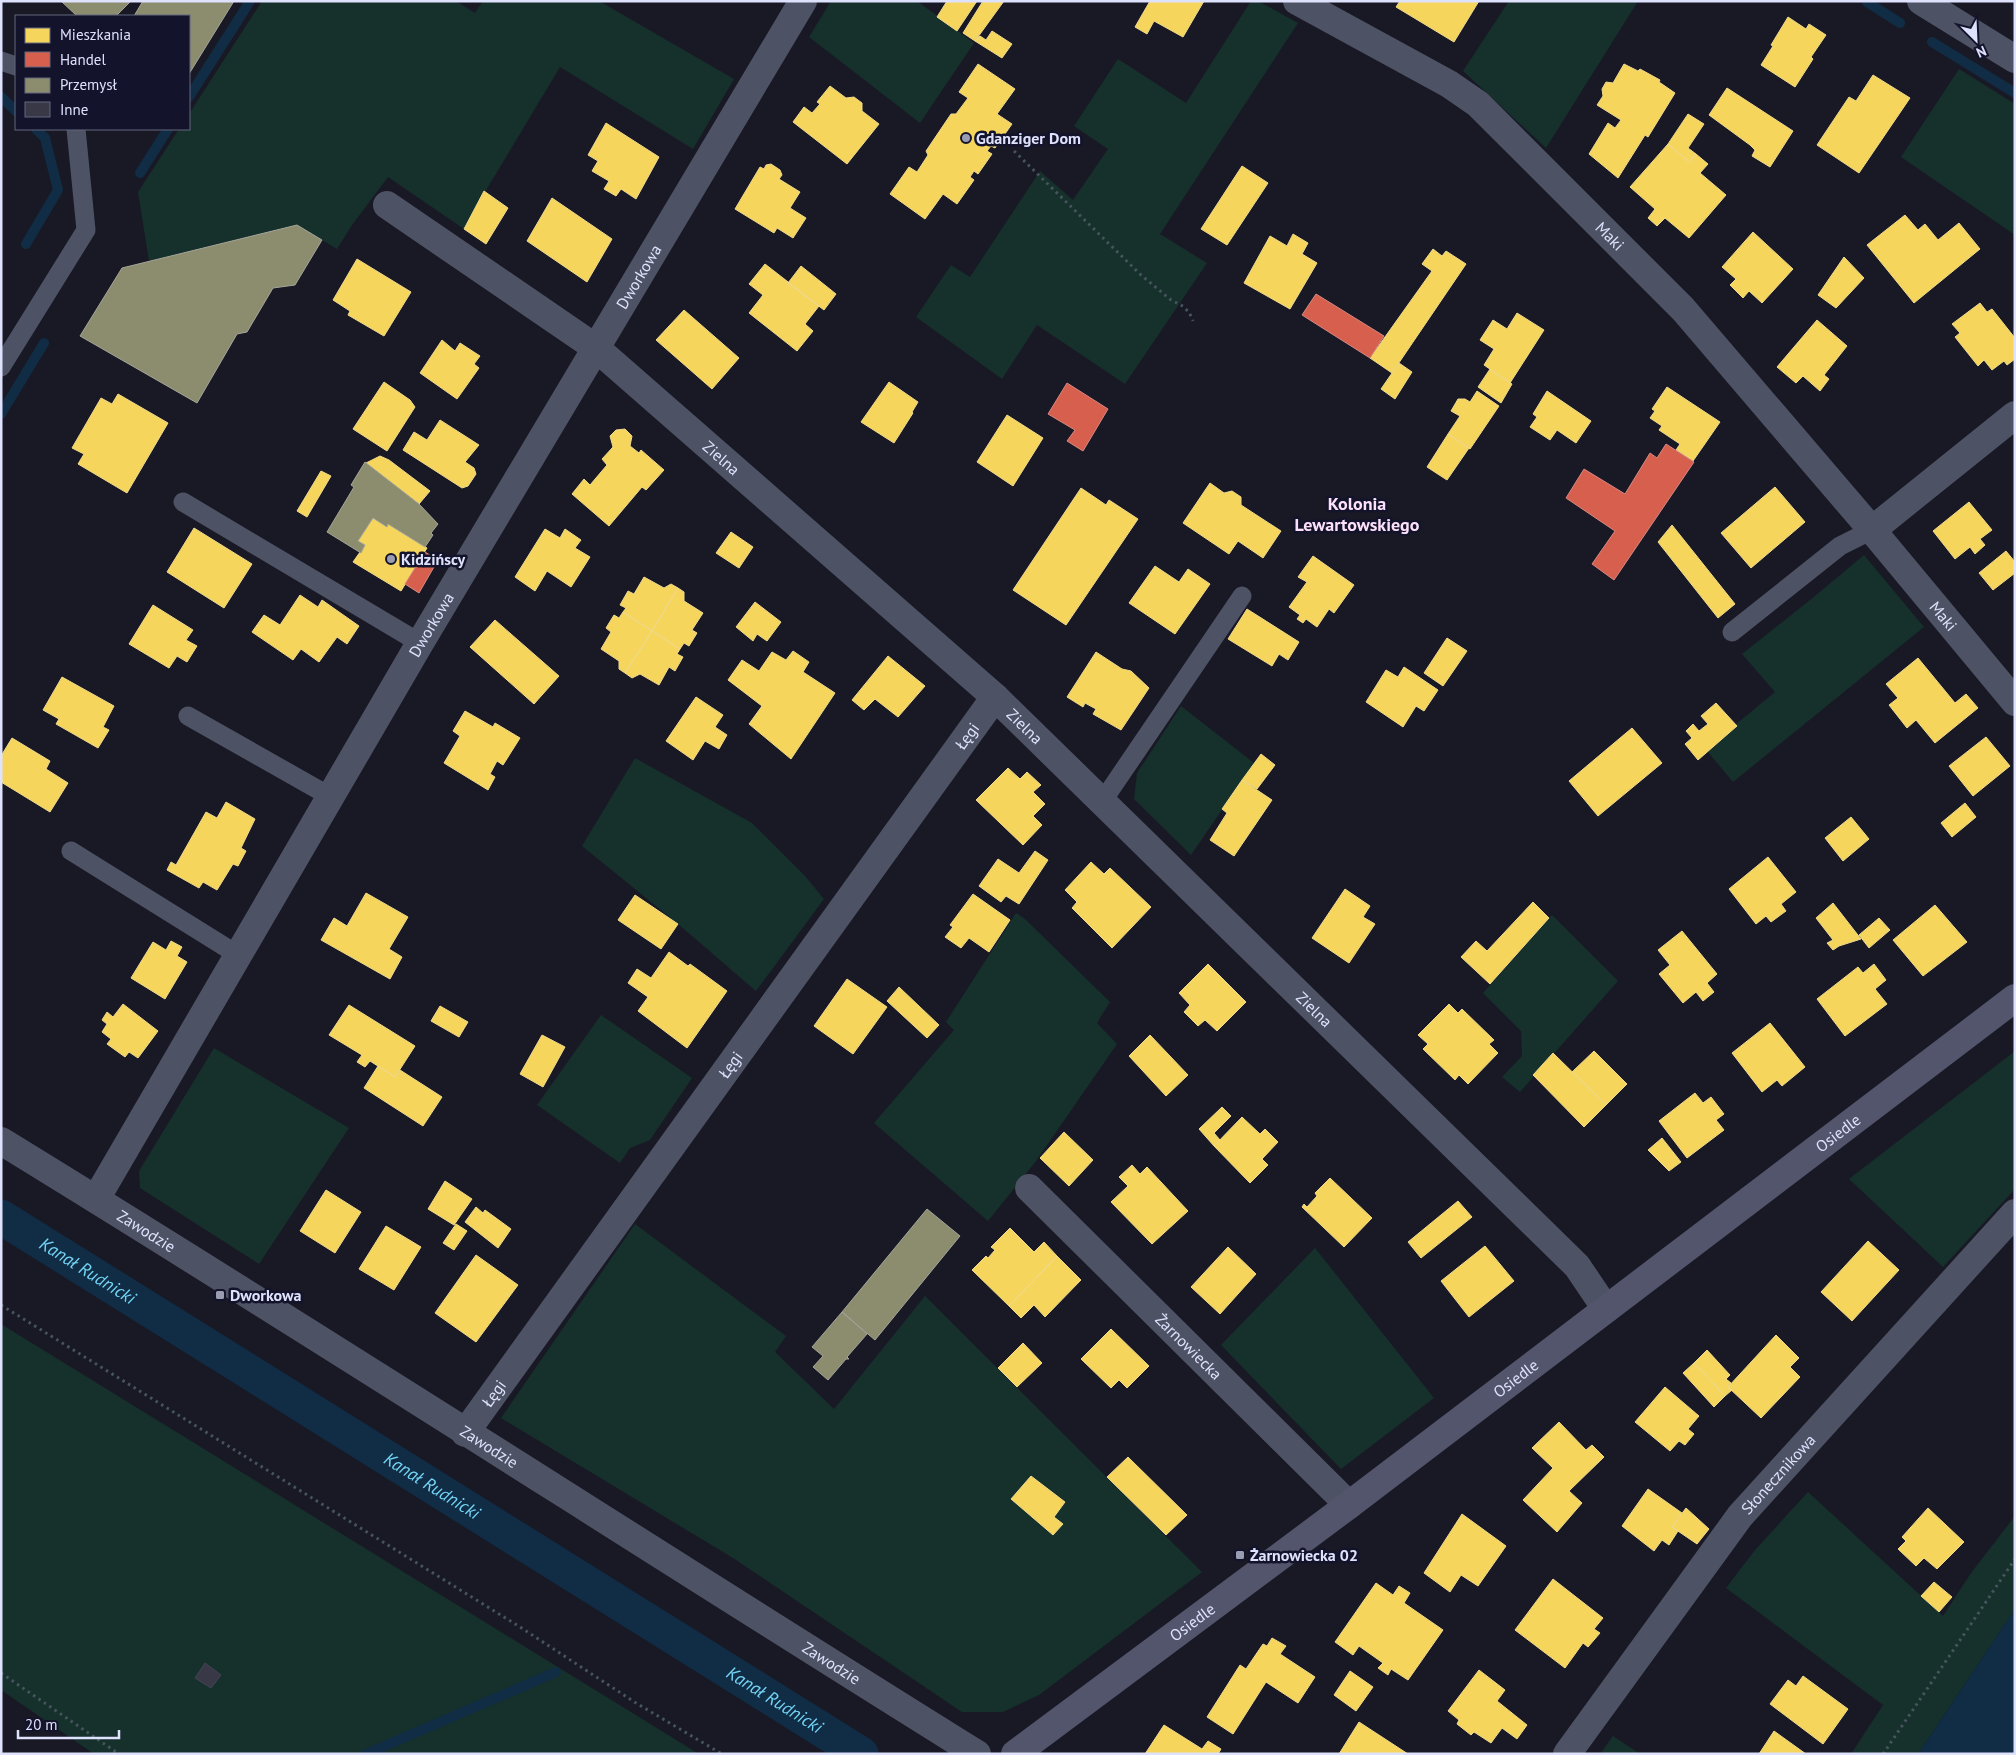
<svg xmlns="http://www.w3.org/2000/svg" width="2016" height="1755" font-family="'PT Sans',sans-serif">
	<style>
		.green { fill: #16302c }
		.water { fill: #102d45 }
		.homes { fill: #f6d55c; stroke: #efd98c }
		.shops { fill: #d6604d; stroke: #d98782 }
		.industry { fill: #8c8c6e; stroke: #a5a699 }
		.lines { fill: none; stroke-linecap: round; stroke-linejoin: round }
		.stream { stroke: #102d45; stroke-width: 10 }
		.canal { stroke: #102d45; stroke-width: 35 }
		.building { fill: #383846; stroke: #444457 }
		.path { stroke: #46545d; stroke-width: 3; stroke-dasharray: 2.5 4; stroke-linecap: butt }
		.lane { stroke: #4e5265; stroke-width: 19 }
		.street { stroke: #4e5265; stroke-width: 28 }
		.secondary { stroke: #52556b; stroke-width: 28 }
		.poi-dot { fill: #9a9cb1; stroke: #13142b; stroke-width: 2 }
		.labels { text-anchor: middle; stroke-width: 5; stroke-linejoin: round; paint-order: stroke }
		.poi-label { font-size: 16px; font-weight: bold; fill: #dfe2fd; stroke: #13142b; text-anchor: start }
		.street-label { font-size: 16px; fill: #dfe2fd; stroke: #13142b }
		.neighbourhood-label { font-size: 18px; font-weight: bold; fill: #fde1f9; stroke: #13142b }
		.water-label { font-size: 18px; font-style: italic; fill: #74d4f6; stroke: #13142b }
	</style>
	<rect width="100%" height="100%" fill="#191925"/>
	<path class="green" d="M262 1H456L475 13 483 1H599L734 79 693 149 560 67 485 192 484 191 464 229 388 177 352 225 337 249 297 225 149 261 138 192 179 129H189V114Z
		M831 1H917L974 43 920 123 809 37Z
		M1251 1H1258L1298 23 1160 234 1207 263 1125 384 1037 325 1002 379 916 317 951 265 970 277 1040 171 1073 200 1108 149 1074 126 1118 59 1186 103Z
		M1509 1H1638L1546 148 1463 71Z
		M1959 69 2015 104V235L1901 157Z
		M1864 555 1924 627 1733 782 1708 752 1736 727 1735 725 1775 692 1742 654 1815 596Z
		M1181 706 1254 763 1191 855 1134 799 1137 773Z
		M635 758 752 823 805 876 824 899 756 991 678 924 582 846Z
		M1016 913 1025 919 1110 1002 1097 1023 1117 1044 1036 1161 988 1221 874 1123 954 1030 946 1022Z
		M1552 915 1618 981 1520 1092 1502 1077 1522 1056 1521 1031 1483 993Z
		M601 1015 692 1078 650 1140 630 1148 620 1163 537 1105Z
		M214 1048 349 1128 259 1264 140 1188 139 1171Z
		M2015 1051V1189L1943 1267 1849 1179Z
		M635 1224 786 1336 775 1352 834 1409 925 1296 1202 1572 1039 1695 1003 1712H962L733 1558 501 1418Z
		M1315 1248 1434 1398 1341 1469 1221 1345Z
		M1 1324 699 1754H94L1 1690Z
		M1808 1492 1943 1616 1971 1573 2015 1516V1609L1918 1754H1851L1883 1705 1726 1588 1755 1550Z
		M1613 1736 1640 1754H1600Z"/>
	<path class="water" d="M2015 1609V1754H1918Z"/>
	<path class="homes" d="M947 1H977L957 31 937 17Z
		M983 1H1004L975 41 963 33Z
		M1150 1H1204L1183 37 1154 21 1147 34 1135 27Z
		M1400 1H1479L1454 42 1396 7Z
		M1788 17 1806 29 1809 24 1826 35 1811 57 1813 59 1795 87 1761 65 1773 46 1771 45Z
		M992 31 1012 44 1002 58 975 41 980 36 986 40Z
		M978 64 1015 89 997 114 1012 124 995 148 991 146 987 151 992 154 978 174 974 171 970 177 974 180 957 204 943 194 925 219 890 194 909 167 917 172 928 155 926 151 951 114H956L968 98 959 92Z
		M1624 64 1638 71 1640 69 1660 80 1659 82 1675 93 1648 137 1645 135 1618 178 1589 154 1608 123 1615 128 1621 120 1597 105 1603 96 1602 89 1606 82 1613 83Z
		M1873 75 1910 98 1859 173 1817 145 1849 97 1856 101Z
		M830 86 846 98 854 97 862 103V111L879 124 847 164 793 122 804 107 812 113 820 104 817 102Z
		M1727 88 1793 131 1770 167 1752 156 1755 150 1750 145 1709 115Z
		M1688 114 1704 124 1688 148 1696 154 1689 162 1668 144Z
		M606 123 659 157 636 199 621 189 616 196 604 189 609 181 592 171 598 161 588 155Z
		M1668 144 1689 162 1696 154 1708 164 1700 173 1726 195 1689 238 1665 218 1657 226 1648 218 1655 209 1630 187Z
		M771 164 780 170 782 175 779 179 800 192 790 208 806 218 793 238 777 228 774 233 735 209 760 167 764 169 766 165Z
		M1242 166 1268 183 1227 245 1201 229Z
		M484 191 508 208 486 244 464 229Z
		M552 198 612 239 587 282 527 241Z
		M1905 215 1918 230 1925 224 1938 240 1959 223 1980 249 1914 303 1867 245Z
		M1753 232 1793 269 1762 303 1749 291 1743 298 1730 285 1736 279 1722 267Z
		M1293 234 1308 243 1302 254 1317 263 1290 309 1244 283 1270 236 1287 246Z
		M1433 249 1442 256 1446 251 1466 264 1392 373 1370 358 1432 271 1422 264Z
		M1844 257 1864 278 1836 308 1818 295Z
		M357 259 411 292 384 336 348 315 350 311 333 300Z
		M765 264 819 306 805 324 813 331 797 351 749 313 763 295 749 284Z
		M801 266 836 294 824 310 788 283Z
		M1980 303 1987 312 1992 309 2015 338V359L2007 365 2004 361 1992 370 1984 360 1978 366 1955 337 1960 333 1952 324Z
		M684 310 739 358 712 389 656 340Z
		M1517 313 1544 330 1510 383 1484 365 1494 349 1480 340 1493 320 1507 329Z
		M1817 320 1847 346 1824 375 1829 379 1820 391 1803 376 1796 383 1777 367Z
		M442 340 455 351 460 343 480 356 474 364 479 368 457 399 420 373Z
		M1399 363 1412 372 1395 399 1381 389Z
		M1490 369 1512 384 1501 403 1478 387Z
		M384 382 410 400 415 407 387 451 353 429Z
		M889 382 918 402 912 412 913 413 894 443 861 422Z
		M1667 387 1720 422 1693 461 1676 450 1680 444 1659 430 1662 426 1650 418 1655 411 1652 409Z
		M1477 391 1499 406 1470 449 1448 434 1460 416 1451 411 1458 399H1465L1470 402Z
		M1547 391 1591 421 1576 443 1557 430 1550 440 1530 427 1537 417 1533 414Z
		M118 394 168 423 127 493 78 464 84 454 72 448 101 398 112 404Z
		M1007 415 1043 438 1013 486 977 462Z
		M440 420 479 445 465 462 474 468 476 474 468 486 462 488 403 450 414 432 427 440Z
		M625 429 632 436 630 446 639 453 641 450 664 470 646 490 642 487 609 526 572 494 584 479 590 485 607 465 602 459 613 447 610 436 616 430Z
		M1448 434 1469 448 1447 480 1427 467Z
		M380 456 389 460 430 491 419 504 366 463Z
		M321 471 331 476 307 517 297 511Z
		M1210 483 1224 493 1232 491 1241 497V505L1281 531 1263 558 1238 541 1229 554 1183 523Z
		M1775 487 1805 522 1751 568 1721 533Z
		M1081 488 1106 505 1109 500 1138 519 1066 625 1013 590Z
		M1969 502 1992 530 1980 539 1985 545 1975 554 1970 547 1955 559 1933 531Z
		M373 518 387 527 388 524 427 548 401 591 353 562 365 545 358 541Z
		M1672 525 1735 604 1718 618 1658 542Z
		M194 528 252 564 224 608 167 572Z
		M545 529 560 538 565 529 581 540 575 548 590 557 571 587 547 571 535 591 515 577Z
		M731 532 753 547 739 568 716 553Z
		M2006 551 2015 562V573L1993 590 1979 573Z
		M1313 556 1354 585 1334 613 1329 609 1317 627 1306 619 1303 623 1297 619 1300 615 1289 607 1307 582 1298 577Z
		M1155 566 1179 582 1188 569 1210 584 1175 634 1129 603Z
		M644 577 664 588 671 584 678 588 652 631 623 612 626 608 620 605 628 591 634 594Z
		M678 588 684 592V601L703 613 692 630 697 633 689 646 684 643 680 649 652 631Z
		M300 595 318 607 322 600 359 626 347 644 337 637 319 662 301 649 293 660 252 632 264 615 280 625Z
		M755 602 781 622 767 641 757 634 753 641 736 627Z
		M153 605 193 630 186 640 197 646 187 662 177 656 169 668 129 644Z
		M1247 609 1299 642 1288 660 1279 654 1272 666 1228 639Z
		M623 612 652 631 625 673 619 669V661L601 649 611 632 606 628 614 615 619 618Z
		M495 620 559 676 534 704 470 647Z
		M652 631 680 649 677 654 683 657 675 671 669 667 659 685 640 674 632 678 625 673Z
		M1447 638 1467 651 1443 686 1424 673Z
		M793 651 809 662 803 672 835 693 791 759 749 724 762 706 728 680 742 660 759 671 772 652 786 660Z
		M1096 652 1122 669 1131 671 1149 688 1121 730 1093 714 1096 709 1085 703 1083 707 1067 697Z
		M888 656 925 686 898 717 875 699 864 710 852 700Z
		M1918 658 1955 703 1966 694 1978 708 1935 743 1916 720 1907 728 1889 705 1898 698 1886 684Z
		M1404 667 1438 690 1424 711 1416 706 1403 727 1366 702 1386 670 1398 677Z
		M62 677 114 706 103 727 109 730 98 748 56 724 59 719 43 710Z
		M696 697 723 715 715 727 727 735 719 749 705 741 693 760 666 741Z
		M1716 703 1737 726 1698 760 1685 744 1692 738 1686 731 1693 724 1699 731 1708 724 1701 716Z
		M465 711 493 727 495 723 520 738 503 765 497 761 490 774 495 777 488 790 444 763 460 736 453 731Z
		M1632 728 1662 763 1598 816 1569 781Z
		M1986 737 2010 766 1973 796 1949 766Z
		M12 738 50 761 46 769 68 783 50 812 1 782V756Z
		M1261 754 1275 765 1257 789 1242 780Z
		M1008 768 1020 779 1027 772 1041 785 1033 792 1045 804 1033 816 1042 825 1023 845 976 800Z
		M1242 780 1272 800 1234 856 1210 840 1227 813 1222 809Z
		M226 802 255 819 241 848 246 851 238 866 233 864 217 890 203 882 199 888 167 870 171 862 176 865 206 812 217 818Z
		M1965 803 1976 817 1952 837 1941 823Z
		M1851 817 1869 839 1843 861 1825 838Z
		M1035 851 1048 860 1019 904 1006 896 1001 902 979 886 998 859 1019 873Z
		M1768 857 1796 892 1781 904 1786 911 1771 922 1766 916 1756 924 1729 889Z
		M1091 862 1104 874 1110 868 1151 907 1112 948 1072 908 1077 902 1065 890Z
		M1345 889 1370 906 1363 917 1375 924 1349 963 1312 938Z
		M366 893 408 917 389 949 402 957 390 979 321 940 334 918 347 926Z
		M973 894 1010 920 989 952 969 938 961 948 945 937 953 927 950 925Z
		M635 895 678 924 661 949 618 920Z
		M1533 902 1549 918 1490 984 1461 957 1476 941 1487 951Z
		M1833 903 1861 939 1839 946 1833 950 1827 943 1833 940 1816 918Z
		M1935 905 1967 942 1923 976 1893 940Z
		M1879 918 1890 930 1869 948 1859 935Z
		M1682 931 1717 974 1707 983 1714 992 1703 1001 1696 992 1683 1003 1659 974 1670 965 1658 950Z
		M171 941 182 947 177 956 187 962 165 999 131 978 153 942 166 950Z
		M669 952 688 966 690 964 727 991 687 1048 638 1011 648 997 628 983 637 969 651 978Z
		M1208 964 1246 1002 1217 1031 1205 1020 1198 1026 1184 1012 1190 1005 1179 993Z
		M1874 964 1886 980 1875 989 1887 1004 1845 1036 1817 999 1858 967 1863 973Z
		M847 979 887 1007 853 1054 814 1026Z
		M899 987 939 1025 927 1038 887 1001Z
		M123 1004 158 1031 138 1058 129 1052 125 1057 107 1044 111 1039 102 1032 107 1024 102 1020 107 1012 113 1017Z
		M1449 1004 1458 1013 1462 1009 1494 1040 1489 1044 1498 1053 1468 1084 1459 1075 1455 1080 1423 1049 1428 1044 1418 1035Z
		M349 1005 415 1046 395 1077 370 1061 365 1067 357 1062 362 1055 329 1035Z
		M440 1006 468 1022 459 1037 431 1021Z
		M1770 1023 1805 1067 1782 1086 1777 1080 1762 1092 1732 1053Z
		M542 1035 565 1047 543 1087 520 1074Z
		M1150 1035 1188 1075 1166 1096 1129 1056Z
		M1594 1051 1627 1084 1606 1105 1572 1072Z
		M1553 1053 1606 1105 1584 1127 1533 1075Z
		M378 1066 395 1077 400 1070 442 1097 423 1126 364 1088Z
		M1695 1093 1703 1103 1711 1097 1724 1114 1716 1120 1724 1130 1687 1158 1659 1121Z
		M1222 1107 1231 1116 1214 1133 1220 1140 1214 1146 1199 1129Z
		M1242 1117 1260 1134 1265 1129 1278 1142 1262 1159 1268 1165 1250 1183 1214 1146Z
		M1064 1132 1093 1160 1069 1186 1040 1158Z
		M1662 1138 1681 1162 1669 1171 1648 1150Z
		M1132 1165 1140 1174 1147 1167 1188 1211 1152 1244 1111 1202 1128 1186 1119 1177Z
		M1330 1178 1372 1218 1344 1247 1302 1207 1304 1204 1307 1207 1317 1196 1315 1193Z
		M445 1181 472 1199 454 1225 428 1209Z
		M326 1190 361 1212 335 1253 300 1231Z
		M1458 1201 1472 1217 1421 1258 1408 1242Z
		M476 1207 483 1213 485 1210 511 1229 498 1248 465 1222Z
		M456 1224 467 1231 454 1250 443 1243Z
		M386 1226 421 1247 394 1290 359 1269Z
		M1010 1228 1034 1252 1044 1242 1057 1256 1009 1306 972 1270 986 1256 988 1258 995 1250 991 1247Z
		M1868 1241 1899 1270 1852 1321 1821 1292Z
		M1485 1246 1514 1281 1469 1317 1441 1281Z
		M1228 1247 1256 1274 1220 1314 1191 1287Z
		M476 1255 518 1285 476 1342 435 1313Z
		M1057 1256 1081 1280 1045 1317 1034 1305 1021 1318 1009 1306Z
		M1111 1329 1149 1366 1127 1388 1119 1380 1111 1388 1081 1359Z
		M1776 1335 1799 1358 1790 1367 1800 1377 1761 1418 1728 1387Z
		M1023 1343 1042 1363 1017 1387 998 1368Z
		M1707 1350 1730 1375 1726 1379 1731 1383 1728 1387 1732 1390 1725 1396 1694 1363Z
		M1694 1363 1725 1396 1714 1407 1683 1373Z
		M1665 1387 1699 1416 1688 1429 1694 1434 1685 1445 1679 1441 1670 1451 1635 1422Z
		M1559 1422 1586 1450 1592 1445 1604 1457 1569 1491 1582 1503 1557 1532 1523 1500 1553 1468 1532 1448Z
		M1128 1457 1187 1515 1166 1535 1107 1477Z
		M1031 1476 1065 1502 1054 1517 1063 1524 1053 1535 1011 1499Z
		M1648 1489 1682 1513 1672 1527 1678 1531 1669 1545 1662 1540 1654 1551 1622 1526Z
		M1686 1508 1709 1529 1697 1544 1672 1527Z
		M1928 1508 1964 1542 1937 1569 1924 1558 1916 1566 1898 1549 1906 1541 1902 1537Z
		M1462 1514 1506 1546 1478 1586 1461 1575 1450 1592 1424 1573Z
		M1553 1579 1603 1618 1594 1629 1600 1633 1588 1647 1583 1643 1565 1668 1515 1630Z
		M1934 1582 1952 1597 1939 1612 1921 1596Z
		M1376 1583 1393 1595 1399 1586 1410 1593 1404 1603 1443 1630 1408 1680 1391 1669 1388 1675 1378 1668 1383 1663 1359 1646 1353 1655 1335 1642Z
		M1272 1638 1286 1646 1280 1654 1315 1677 1298 1703 1266 1682 1233 1734 1207 1717 1240 1665 1246 1669 1263 1644 1267 1646Z
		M1479 1670 1505 1690 1497 1701 1527 1725 1517 1739 1502 1728 1491 1743 1474 1732 1471 1735 1457 1724 1459 1720 1448 1711Z
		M1350 1671 1373 1687 1356 1711 1334 1695Z
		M1803 1676 1848 1709 1823 1744 1770 1704 1788 1680 1796 1686Z
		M1359 1722 1408 1754H1339Z
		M1164 1725 1202 1749 1208 1741 1221 1749 1218 1754H1145Z
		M1774 1731 1806 1754H1759Z"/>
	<path class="shops" d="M1316 294 1384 336 1370 358 1302 315Z
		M1067 383 1108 409 1083 451 1067 441 1075 430 1048 414Z
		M1666 444 1694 462 1614 580 1592 564 1615 531 1566 498 1584 469 1625 494 1650 453 1657 458Z
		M425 552 438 560 419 593 405 584Z"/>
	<path class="industry" d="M61 1H131L116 16H77Z
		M143 1H234L189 74V16H134Z
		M297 225 322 240 295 285 273 288 247 332 237 334 197 403 80 336 122 268Z
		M365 462 419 504 438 524 431 533 433 535 425 547 388 524 387 527 373 518 358 541 365 545 361 553 327 532 354 487 351 485Z
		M927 1209 960 1236 875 1340 842 1312Z
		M842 1312 867 1334 847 1357 849 1359H846L828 1380 813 1367 823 1356 812 1347Z"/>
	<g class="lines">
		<path class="stream" d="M1867 2 1900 23
			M1932 42 2015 93
			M1 97 16 111
			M189 97 250 1
			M140 173 168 129
			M26 244 58 190 45 138 36 129
			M1 414 44 343
			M366 1754 556 1672"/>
		<path class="canal" id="s1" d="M1 1217 861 1754"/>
	</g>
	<path class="building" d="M205 1663 221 1675 211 1688 195 1678Z"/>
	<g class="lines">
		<path class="path" d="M1014 151 1141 275 1171 300 1181 305 1189 312 1193 321
			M1 1305 520 1627 636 1703 722 1754
			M1 1673 119 1754
			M1883 1754 2015 1559"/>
		<path class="lane" d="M1 61 16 66
			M1 367 86 230 76 129
			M183 502 420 643
			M1732 632 1840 546 1872 530
			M188 716 331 797
			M1102 802 1242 596
			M71 851 238 955"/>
		<g class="street">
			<path id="s2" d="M1297 1 1449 84 1478 104 1683 309 1872 530 2015 702"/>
			<path d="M1921 1 2015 59"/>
			<path id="s3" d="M387 205 596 348 995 697 1577 1266 1606 1309"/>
			<path d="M1872 530 2015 415"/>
			<path id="s4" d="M1 1141C329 1342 651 1551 977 1754"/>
			<path id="s5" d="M1029 1188 1349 1505"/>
			<path id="s6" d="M96 1199 420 643 803 1"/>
			<path id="s7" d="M465 1433 995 697"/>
			<path id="s8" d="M1567 1754 1740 1516 2015 1213"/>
		</g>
		<path class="secondary" id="s9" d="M1015 1754 1349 1505 2015 998"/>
	</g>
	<g class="poi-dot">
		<circle cx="966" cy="138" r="5"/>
		<circle cx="391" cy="559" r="5"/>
		<rect x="215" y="1290" width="10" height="10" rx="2.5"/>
		<rect x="1235" y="1550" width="10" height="10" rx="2.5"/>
	</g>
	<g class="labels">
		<g class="poi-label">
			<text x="976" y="144">Gdanziger Dom</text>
			<text x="401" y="565">Kidzińscy</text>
			<text x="230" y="1301">Dworkowa</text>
			<text x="1250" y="1561">Żarnowiecka 02</text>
		</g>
		<g class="street-label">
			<text dy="6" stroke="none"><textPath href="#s2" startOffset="395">Maki</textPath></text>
			<text dy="6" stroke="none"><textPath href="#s6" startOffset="1070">Dworkowa</textPath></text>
			<text dy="6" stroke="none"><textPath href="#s3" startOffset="420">Zielna</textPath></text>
			<text dy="6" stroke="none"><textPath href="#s2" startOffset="901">Maki</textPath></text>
			<text dy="6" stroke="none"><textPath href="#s6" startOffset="665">Dworkowa</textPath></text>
			<text dy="6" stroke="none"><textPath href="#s3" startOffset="825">Zielna</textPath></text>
			<text dy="6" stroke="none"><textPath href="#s7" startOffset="859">Łęgi</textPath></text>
			<text dy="6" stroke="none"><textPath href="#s3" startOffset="1230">Zielna</textPath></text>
			<text dy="6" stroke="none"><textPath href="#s7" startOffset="454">Łęgi</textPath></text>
			<text dy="6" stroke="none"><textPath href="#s9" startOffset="1031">Osiedle</textPath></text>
			<text dy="6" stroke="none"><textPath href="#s4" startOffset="171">Zawodzie</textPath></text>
			<text dy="6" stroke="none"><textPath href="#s5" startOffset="225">Żarnowiecka</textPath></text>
			<text dy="6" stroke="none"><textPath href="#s9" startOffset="626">Osiedle</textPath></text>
			<text dy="6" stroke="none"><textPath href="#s7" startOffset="49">Łęgi</textPath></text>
			<text dy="6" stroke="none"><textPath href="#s4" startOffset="576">Zawodzie</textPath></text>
			<text dy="6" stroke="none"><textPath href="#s8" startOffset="351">Słonecznikowa</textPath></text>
			<text dy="6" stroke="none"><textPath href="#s9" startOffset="221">Osiedle</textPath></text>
			<text dy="6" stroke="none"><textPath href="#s4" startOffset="981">Zawodzie</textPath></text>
		</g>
		<g class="neighbourhood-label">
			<text x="1357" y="510">Kolonia<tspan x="1357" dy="21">Lewartowskiego</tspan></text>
		</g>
		<g class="water-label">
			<text dy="6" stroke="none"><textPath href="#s1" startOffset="102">Kanał Rudnicki</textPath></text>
			<text dy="6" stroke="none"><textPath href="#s1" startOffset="508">Kanał Rudnicki</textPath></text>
			<text dy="6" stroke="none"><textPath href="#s1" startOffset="912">Kanał Rudnicki</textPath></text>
		</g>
	</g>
	<rect width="2016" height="1755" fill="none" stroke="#dfe2fd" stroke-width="5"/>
	<rect x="15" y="15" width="175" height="115" fill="#13142b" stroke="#65667f"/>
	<rect x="25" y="28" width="25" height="15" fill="#f6d55c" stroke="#65667f"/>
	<text x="60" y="40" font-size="15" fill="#dfe2fd">Mieszkania</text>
	<rect x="25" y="52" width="25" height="15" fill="#d6604d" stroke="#65667f"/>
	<text x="60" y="65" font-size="15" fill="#dfe2fd">Handel</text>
	<rect x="25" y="78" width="25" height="15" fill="#8c8c6e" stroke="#65667f"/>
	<text x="60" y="90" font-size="15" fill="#dfe2fd">Przemysł</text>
	<rect x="25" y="102" width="25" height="15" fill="#383846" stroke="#65667f"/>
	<text x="60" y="115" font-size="15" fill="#dfe2fd">Inne</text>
	<g transform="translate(1976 40) rotate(156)" stroke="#13142b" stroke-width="4" paint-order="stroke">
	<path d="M0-4L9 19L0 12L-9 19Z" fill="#dfe2fd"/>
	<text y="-8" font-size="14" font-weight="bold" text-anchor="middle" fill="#dfe2fd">N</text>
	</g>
	<path d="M18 1730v8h101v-8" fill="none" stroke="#dfe2fd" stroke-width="2.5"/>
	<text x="25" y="1730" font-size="15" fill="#dfe2fd" stroke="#13142b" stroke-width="4" paint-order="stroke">20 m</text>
</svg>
